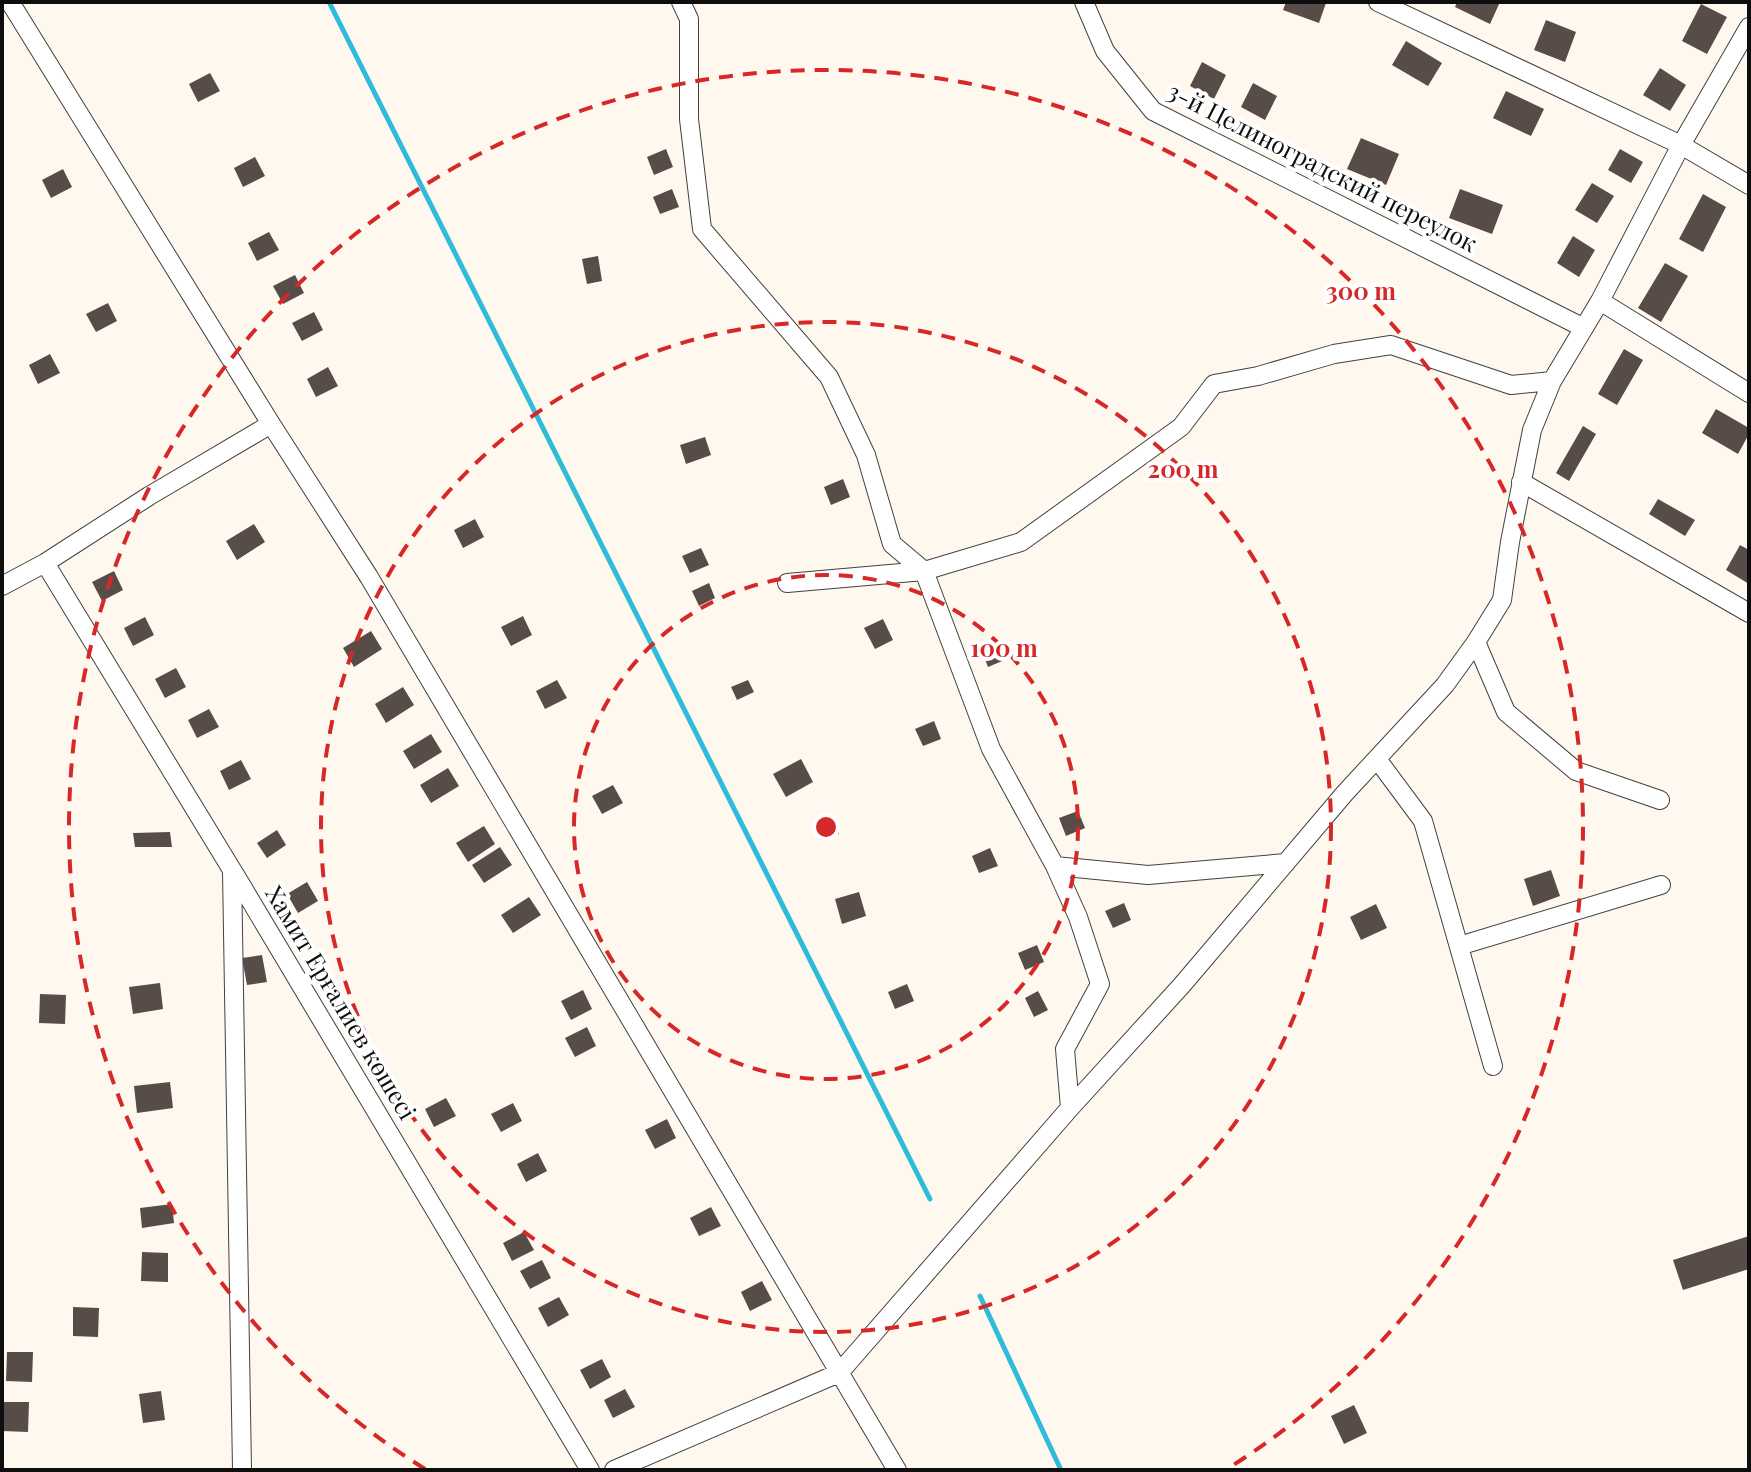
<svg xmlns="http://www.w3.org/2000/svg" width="1751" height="1472" font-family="'Playfair Display',serif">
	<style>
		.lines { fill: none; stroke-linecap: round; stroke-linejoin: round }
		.stream { stroke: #2ebcda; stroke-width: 5 }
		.building { fill: #584c49 }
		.minor-casing { stroke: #414141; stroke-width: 20 }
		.minor { stroke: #fff; stroke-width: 18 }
		.ring { fill: none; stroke: #d62828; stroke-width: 4; stroke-dasharray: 14 10 }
		.labels { text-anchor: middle; stroke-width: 8; stroke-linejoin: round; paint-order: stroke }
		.street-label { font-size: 24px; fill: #0e0e0e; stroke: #fff }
		.centre { fill: #d62828; stroke: #fff; stroke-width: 4 }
		.ring-label { font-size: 24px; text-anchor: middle; font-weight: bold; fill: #d62828; stroke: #fff; stroke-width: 8; stroke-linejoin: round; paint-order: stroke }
	</style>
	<rect width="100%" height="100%" fill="#fff8ef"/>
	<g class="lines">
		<path class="stream" d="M329 2 930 1199
			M980 1296 1061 1470"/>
	</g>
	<path class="building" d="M1286 2H1321L1326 3 1319 23 1283 10Z
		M1457 2H1500L1490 24 1455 7Z
		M1701 4 1727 17 1707 54 1682 41Z
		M1546 20 1576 32 1565 62 1534 50Z
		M1406 41 1442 63 1428 86 1392 65Z
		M1202 62 1226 75 1214 99 1190 86Z
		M1660 68 1686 85 1670 111 1643 95Z
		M210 73 220 91 198 102 189 84Z
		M1253 83 1277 96 1265 120 1241 107Z
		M1506 91 1544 109 1531 136 1493 118Z
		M1361 138 1399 154 1386 185 1347 169Z
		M666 149 673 167 654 175 647 157Z
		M1620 149 1643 162 1631 183 1608 170Z
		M255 157 265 176 243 187 234 168Z
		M63 169 72 187 51 198 42 180Z
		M1592 183 1614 196 1597 223 1575 210Z
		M672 189 679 207 660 214 653 197Z
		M1460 189 1503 205 1492 234 1449 218Z
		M1703 194 1726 207 1703 252 1679 239Z
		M269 232 279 250 257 261 248 243Z
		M1573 236 1595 250 1579 277 1557 263Z
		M598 256 602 281 587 284 582 259Z
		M1665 263 1688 276 1661 322 1638 308Z
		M295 275 304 293 283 304 273 286Z
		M108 303 117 321 96 332 86 314Z
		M314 312 323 330 302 341 292 323Z
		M1624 349 1643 360 1617 405 1598 394Z
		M50 354 60 373 38 384 29 365Z
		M328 367 338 386 316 397 307 379Z
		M1716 409 1749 428V434L1738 454 1702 433Z
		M1583 426 1596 434 1569 481 1556 473Z
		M705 437 711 455 686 464 680 445Z
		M843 479 850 497 831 505 824 487Z
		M1658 499 1695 520 1685 536 1649 514Z
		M475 519 484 537 463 548 454 530Z
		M254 524 265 542 237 560 226 541Z
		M1740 545 1749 550V584L1726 570Z
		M701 548 709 565 690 573 682 556Z
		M114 571 123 590 102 601 92 582Z
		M709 583 715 598 699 606 692 591Z
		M523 616 532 635 511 646 501 627Z
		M145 617 154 635 133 646 124 628Z
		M883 619 893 640 875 649 864 628Z
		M371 631 382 649 354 667 343 648Z
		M1000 641 1007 659 988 667 981 649Z
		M176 668 186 687 165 698 155 679Z
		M557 680 567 698 545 709 536 691Z
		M748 680 754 692 737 700 731 687Z
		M403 687 414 705 386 723 375 704Z
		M209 709 219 727 197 738 188 720Z
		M934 721 941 739 923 746 915 729Z
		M431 734 442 752 414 769 403 751Z
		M801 759 813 782 786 797 773 774Z
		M241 760 251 779 229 790 220 771Z
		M448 768 459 786 431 803 420 785Z
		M613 785 623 803 602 814 592 796Z
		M1078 811 1085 828 1066 836 1059 818Z
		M833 816 839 834 820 840 814 822Z
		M484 826 495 844 468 862 456 843Z
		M277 830 286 845 267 858 257 843Z
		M170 832 172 847H135L133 833Z
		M500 847 512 865 484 883 472 865Z
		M990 848 998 866 979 873 972 856Z
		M1551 870 1560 896 1533 906 1524 879Z
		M307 882 318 901 298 913 287 894Z
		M859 892 866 916 842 924 835 899Z
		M529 897 541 915 513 933 501 915Z
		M1124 903 1131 920 1113 928 1105 911Z
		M1376 904 1387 928 1361 940 1350 917Z
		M1037 945 1044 962 1025 970 1018 953Z
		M262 955 267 982 247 985 242 958Z
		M160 983 163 1009 133 1014 129 987Z
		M907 984 914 1001 895 1009 888 992Z
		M583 990 592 1009 571 1020 561 1001Z
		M1038 991 1048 1010 1034 1017 1025 998Z
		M40 994 66 995 65 1024 39 1023Z
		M587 1027 596 1046 575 1057 565 1038Z
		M170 1082 173 1108 137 1113 134 1086Z
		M446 1098 456 1116 434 1127 425 1109Z
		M513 1103 522 1121 501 1132 491 1114Z
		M667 1119 676 1138 655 1149 645 1130Z
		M538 1153 547 1171 526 1182 517 1164Z
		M172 1204 174 1223 142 1228 140 1208Z
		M711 1207 721 1226 699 1236 690 1218Z
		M524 1232 534 1250 512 1261 503 1243Z
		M1749 1236V1269L1683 1290 1673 1260Z
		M142 1252 168 1253V1282L141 1281Z
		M542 1260 551 1278 530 1289 520 1271Z
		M762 1281 772 1300 750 1311 741 1292Z
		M559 1297 569 1315 548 1327 538 1308Z
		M73 1307 99 1308 98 1337 73 1336Z
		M7 1352H33L32 1382 6 1381Z
		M602 1359 611 1377 590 1389 580 1370Z
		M625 1389 635 1407 613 1418 604 1400Z
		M161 1391 165 1420 143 1423 139 1394Z
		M3 1402H29L28 1432 2 1431Z
		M1354 1405 1367 1433 1344 1444 1331 1416Z"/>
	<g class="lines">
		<g class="minor-casing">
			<path id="minor" d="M10 2 271 424 369 577 897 1470
				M681 2 689 19V119L702 229 829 377 866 455 892 544 924 571 991 749 1055 866 1078 917 1100 984 1065 1049 1070 1108
				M1084 2 1105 51 1153 111 1584 328
				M1378 2 1681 145 1749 185
				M1600 301 1749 393
				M1521 482 1749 613
				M45 563 243 888 590 1470
				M787 583 924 571 1021 542 1181 427 1214 384 1258 376 1334 354 1391 345 1511 385 1552 381
				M2 586 45 563 149 496 271 424
				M1476 642 1506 712 1576 771 1660 800
				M1377 759 1423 821 1493 1066
				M1055 866 1148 875 1286 863
				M232 871 242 1470
				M1459 946 1661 885
				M614 1470 839 1373 1070 1108 1182 985 1345 793 1445 685 1476 642 1502 600 1510 542 1532 430 1552 381 1600 301 1681 145 1749 27"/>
		</g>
		<use href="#minor" class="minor"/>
	</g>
	<g class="ring">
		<circle cx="826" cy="827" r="252"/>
		<circle cx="826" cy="827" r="505"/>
		<path d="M425 1469A757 757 0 1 1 1227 1469"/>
	</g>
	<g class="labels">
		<g class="street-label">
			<text transform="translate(1322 168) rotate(27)" y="8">3-й Целиноградский переулок</text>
			<text transform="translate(340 1003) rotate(59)" y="8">Хамит Ерғалиев көшесі</text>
		</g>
	</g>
	<circle cx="826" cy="827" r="12" class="centre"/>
	<g class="ring-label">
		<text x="1361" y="300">300 m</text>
		<text x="1183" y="478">200 m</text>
		<text x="1004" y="657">100 m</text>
	</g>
	<rect width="1751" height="1472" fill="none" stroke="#0e0e0e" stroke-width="8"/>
</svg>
